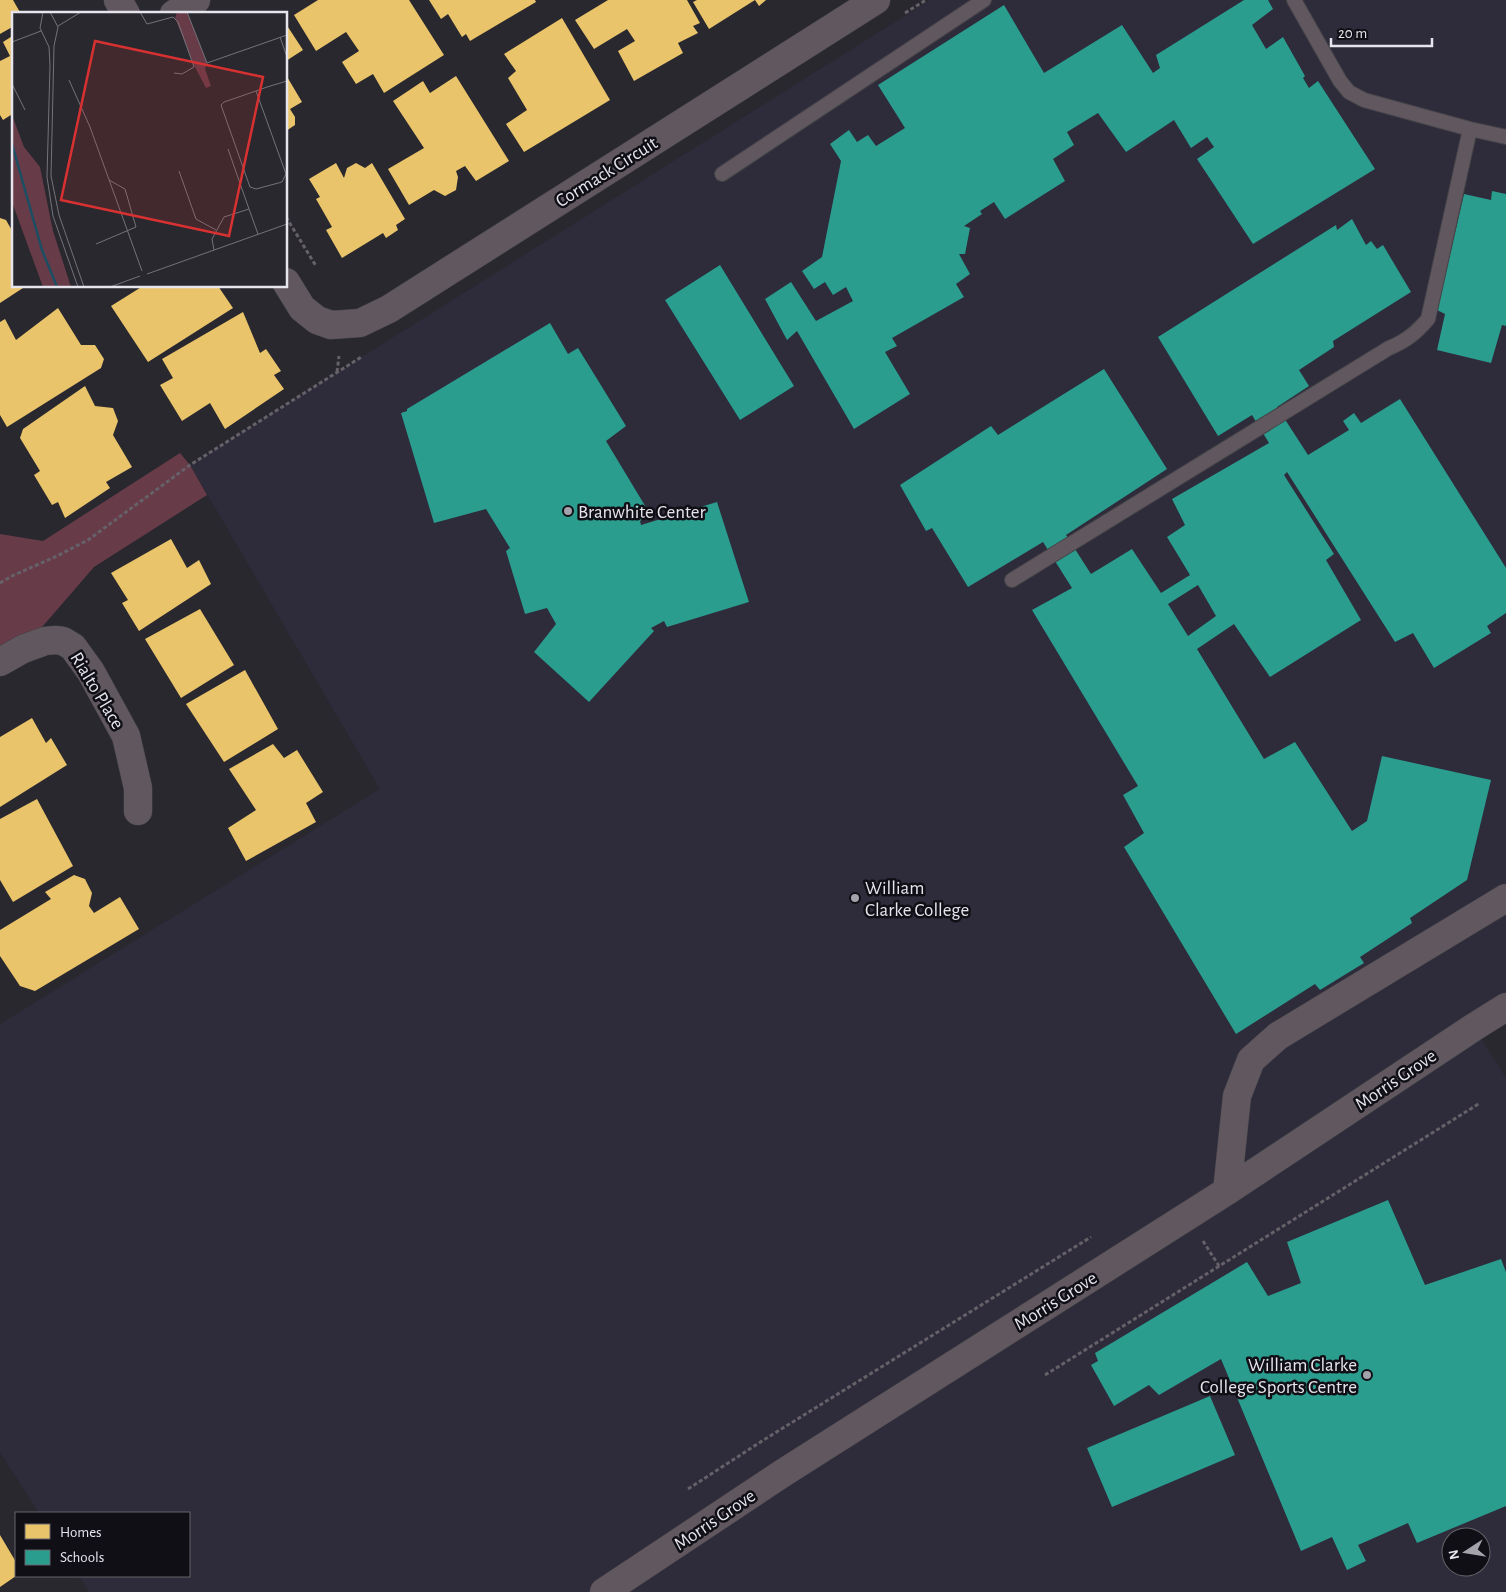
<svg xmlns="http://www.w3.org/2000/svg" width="1506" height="1592" font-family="'Alegreya Sans',sans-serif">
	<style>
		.built { fill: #2e2b3b; fill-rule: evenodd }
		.green { fill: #673b48 }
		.homes { fill: #e9c46a }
		.schools { fill: #2a9d8f; fill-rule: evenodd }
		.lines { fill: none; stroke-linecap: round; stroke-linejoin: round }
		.service-casing { stroke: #444348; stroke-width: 16 }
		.minor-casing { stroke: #444348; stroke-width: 29 }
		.path { stroke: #666168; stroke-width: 3; stroke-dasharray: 4 2.5; stroke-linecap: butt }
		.service { stroke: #60575f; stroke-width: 14 }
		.minor { stroke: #60575f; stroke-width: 28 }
		.poi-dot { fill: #a4a2aa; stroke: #100f15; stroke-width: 2 }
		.labels { text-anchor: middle; stroke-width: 5; stroke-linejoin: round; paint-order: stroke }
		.street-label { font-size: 19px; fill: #e6e4ed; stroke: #100f15 }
		.poi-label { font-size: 19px; fill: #e6e4ed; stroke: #100f15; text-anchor: start }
		.inset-river { fill: none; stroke: #1b4e63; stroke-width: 2.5 }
		.inset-road { fill: none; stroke: #75737a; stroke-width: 1 }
		.view { fill: #d73132; fill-opacity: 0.15; stroke: #d73132; stroke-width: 2.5 }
		.inset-edge { fill: none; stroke: #e6e4ed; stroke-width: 2.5 }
	</style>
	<rect width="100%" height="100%" fill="#29282e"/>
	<path class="built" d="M930 0H1506V1007L1474 1027 1506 1078V1592H89L79 1576H189V1513H39L0 1452V1024L380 789 190 465ZM1451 1537H1481V1567H1451Z"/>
	<path class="green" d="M180 453 190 465 207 495 94 567 23 649 0 662V534L43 541Z"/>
	<path class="homes" d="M0 0H13L21 14H14V26L0 34Z
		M318 0H409L444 55 384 93 373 74 356 84 342 62 359 51 346 32 316 51 294 15Z
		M429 0H535L536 2 470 41 466 34 462 37 448 14 441 19Z
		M608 0H687L700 23 693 26 698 33 678 43 683 53 634 81 618 51 635 41 627 29 594 49 575 20Z
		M697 0H766L759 6 755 0 709 29 693 2Z
		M562 18 610 100 524 152 506 124 527 110 508 78 516 71 504 54Z
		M286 24 303 50 286 61Z
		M14 35V113L3 120 0 115V61L10 56 3 42Z
		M286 75 302 102 290 109 295 117V125L286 131Z
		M456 76 509 161 476 181 465 166 456 171 458 177 456 190 445 196 434 190 409 205 388 169 424 148 393 101 423 81 430 93Z
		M336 163 344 178 347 168 356 163 365 168 372 163 405 219 396 225 398 230 386 238 383 233 342 258 326 230 332 227 316 199 320 197 309 179Z
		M0 218 6 220 14 234V286H26L0 303Z
		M143 286H218L233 308 148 362 111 306Z
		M58 308 81 345H95L104 359 101 368 7 427 0 415V322L5 319 16 340Z
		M243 312 260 353 266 349 281 371 274 375 284 389 225 429 210 403 182 421 160 385 173 378 162 359Z
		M85 386 95 406 113 408 118 421 113 435 132 467 106 482 110 488 65 518 58 502 52 505 34 475 40 471 20 438 23 429Z
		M171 539 187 568 199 560 211 584 139 631 122 603 128 600 111 573Z
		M200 609 234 665 181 698 145 639Z
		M245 670 278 729 224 762 186 704Z
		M32 718 46 743 51 738 67 765 0 807V737Z
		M273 744 284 758 297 750 323 792 306 803 316 822 246 861 228 828 256 810 229 769Z
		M37 799 73 866 13 902 0 880V819Z
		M74 875 85 879 92 893 89 906 94 913 120 897 139 929 35 991 20 986 0 956V930L51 899 45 892Z
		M0 1535 16 1562V1576L0 1587Z"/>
	<path class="schools" d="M1244 0H1268L1273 9 1252 25 1266 49 1283 37 1305 76 1303 78 1309 88 1318 81 1375 169 1253 244 1197 159 1214 147 1207 137 1191 148 1174 120 1126 152 1098 113 1067 132 1074 145 1053 159 1065 181 1005 219 994 202 980 211 982 214 964 226 970 228 965 254H959L970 274 956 284 964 297 892 338 897 346 885 352 910 394 854 429 797 331 787 340 765 299 791 282 816 321 853 301 846 287 833 295 825 282 814 289 802 271 822 257 841 161 830 144 849 130 857 142 868 135 876 146 905 128 878 85 1004 5 1044 73 1122 25 1153 73 1160 68 1156 55Z
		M1492 191 1506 194V326L1502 325 1491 363 1437 350 1445 314 1437 310 1464 194 1491 200Z
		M1352 219 1366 245 1371 241 1377 249 1383 245 1411 292 1333 341 1334 347 1299 370 1309 386 1277 407 1308 455 1349 430 1343 421 1354 413 1361 423 1400 399 1506 568V613L1487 626 1491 633 1434 668 1413 633 1395 642 1287 472 1284 475 1334 554 1326 560 1361 620 1270 677 1234 624 1197 649 1264 759 1295 742 1352 831 1367 821 1382 756 1491 780 1467 880 1410 918 1412 923 1360 957 1364 963 1320 990 1315 984 1236 1034 1124 847 1144 833 1123 795 1138 786 1032 610 1072 588 1043 542 968 587 932 528 926 531 900 485 991 426 998 435 1104 369 1167 469 1066 535 1091 574 1132 549 1161 593 1190 575 1167 537 1185 525 1172 499 1269 443 1252 415 1218 436 1158 337 1336 225 1337 230ZM1198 585 1216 616 1188 636 1168 604Z
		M720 265 794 386 740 420 665 300Z
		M550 323 568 354 578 348 626 426 606 441 650 514 640 521 641 525 717 502 749 602 667 627 664 621 651 628 654 631 589 702 534 652 556 624 547 608 525 614 506 551 510 548 486 509 434 523 401 413 407 411V409Z
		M1388 1200 1425 1285 1501 1259 1506 1272V1506L1417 1543 1408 1523 1358 1545 1366 1561 1347 1570 1332 1537 1301 1551 1221 1359 1159 1395 1149 1385 1114 1406 1091 1365 1098 1361 1095 1353 1247 1262 1268 1296 1301 1283 1287 1242Z
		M1210 1396 1235 1455 1112 1507 1087 1448Z"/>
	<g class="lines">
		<g class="service-casing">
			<path id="service" d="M1294 0 1340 81 1349 92 1364 100 1470 129 1506 137
				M722 174 984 0
				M1012 580 1389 348C1406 341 1416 333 1428 319L1470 129"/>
		</g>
		<g class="minor-casing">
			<path id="minor" d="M118 0 126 14
				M174 14 196 0
				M286 282 302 308 317 320 331 325 360 323 389 309 876 0
				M0 662 23 649 45 641 55 640 63 641 73 647 91 672 126 736 138 788V811
				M1227 1191 1237 1096 1251 1060 1278 1036 1506 898
				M604 1592 783 1473 1227 1191 1474 1027 1506 1007"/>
		</g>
		<path class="path" d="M905 13 926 0
			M286 217 316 266
			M337 372 339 356
			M0 583 12 576 57 556 88 540 190 465 363 356
			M1203 1241 1219 1266
			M1045 1375 1480 1103
			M688 1489 762 1441 1091 1237"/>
		<use href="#service" class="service"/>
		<use href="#minor" class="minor"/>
	</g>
	<g class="poi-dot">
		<circle cx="568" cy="511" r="5"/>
		<circle cx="855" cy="898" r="5"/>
		<circle cx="1367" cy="1375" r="5"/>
	</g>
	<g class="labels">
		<g class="street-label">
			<text transform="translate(606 171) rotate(-32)" y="7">Cormack Circuit</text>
			<text transform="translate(98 690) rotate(59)" y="7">Rialto Place</text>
			<text transform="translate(1395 1079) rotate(-34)" y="7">Morris Grove</text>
			<text transform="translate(1055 1300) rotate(-32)" y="7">Morris Grove</text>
			<text transform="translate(714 1519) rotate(-34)" y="7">Morris Grove</text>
		</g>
		<g class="poi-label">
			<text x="578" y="518">Branwhite Center</text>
			<text x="865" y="894">William<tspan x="865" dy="22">Clarke College</tspan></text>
			<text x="1357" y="1371" text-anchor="end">William Clarke<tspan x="1357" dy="22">College Sports Centre</tspan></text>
		</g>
	</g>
	<g transform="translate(12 12)">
		<rect width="275" height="275" fill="#29282e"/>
		<path d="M165 0H175L195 51 193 57 199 74 194 76 182 53 163 6ZM0 103 12 135 28 155 41 219 59 275H31L0 190Z" fill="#673b48"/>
		<path class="inset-river" d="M0 132 30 238 45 275"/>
		<path class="inset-road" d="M31 0 28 16 37 35 38 53 35 165 41 204 66 275M38 0 46 15 42 34 39 164 47 203 72 275M128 0 135 12 161 5 166 10 182 55 170 62 162 61M175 0 195 51 275 23M46 14 69 0M268 25 275 45M0 30 29 19M57 68 78 115 130 259M0 72 13 98M244 79 274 162 270 170 244 177 238 175 209 93 212 90 244 79 255 75 275 69M216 137 237 197M167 159 184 207 204 218M84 232 124 215 113 177 97 168M202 238 200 227 212 205 237 197 246 222M135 262 275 212M98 275 128 264"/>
		<path class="view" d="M83 29 251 65 217 224 49 188Z"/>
		<rect width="275" height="275" class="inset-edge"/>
	</g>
	<rect x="15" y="1512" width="175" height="65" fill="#100f15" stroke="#66646b"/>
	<rect x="25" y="1524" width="25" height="15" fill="#e9c46a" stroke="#66646b"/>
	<text x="60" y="1537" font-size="15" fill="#e6e4ed">Homes</text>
	<rect x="25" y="1550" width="25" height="15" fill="#2a9d8f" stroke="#66646b"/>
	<text x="60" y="1562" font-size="15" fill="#e6e4ed">Schools</text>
	<g transform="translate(1466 1552) rotate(258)"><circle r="24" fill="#100f15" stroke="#66646b"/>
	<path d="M0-4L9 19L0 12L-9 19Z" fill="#a4a2aa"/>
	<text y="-8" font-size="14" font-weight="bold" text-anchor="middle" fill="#e6e4ed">N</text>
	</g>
	<path d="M1331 38v8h101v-8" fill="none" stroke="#e6e4ed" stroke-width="2.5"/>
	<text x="1338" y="38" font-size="15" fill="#e6e4ed" stroke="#100f15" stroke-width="4" paint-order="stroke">20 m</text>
</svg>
